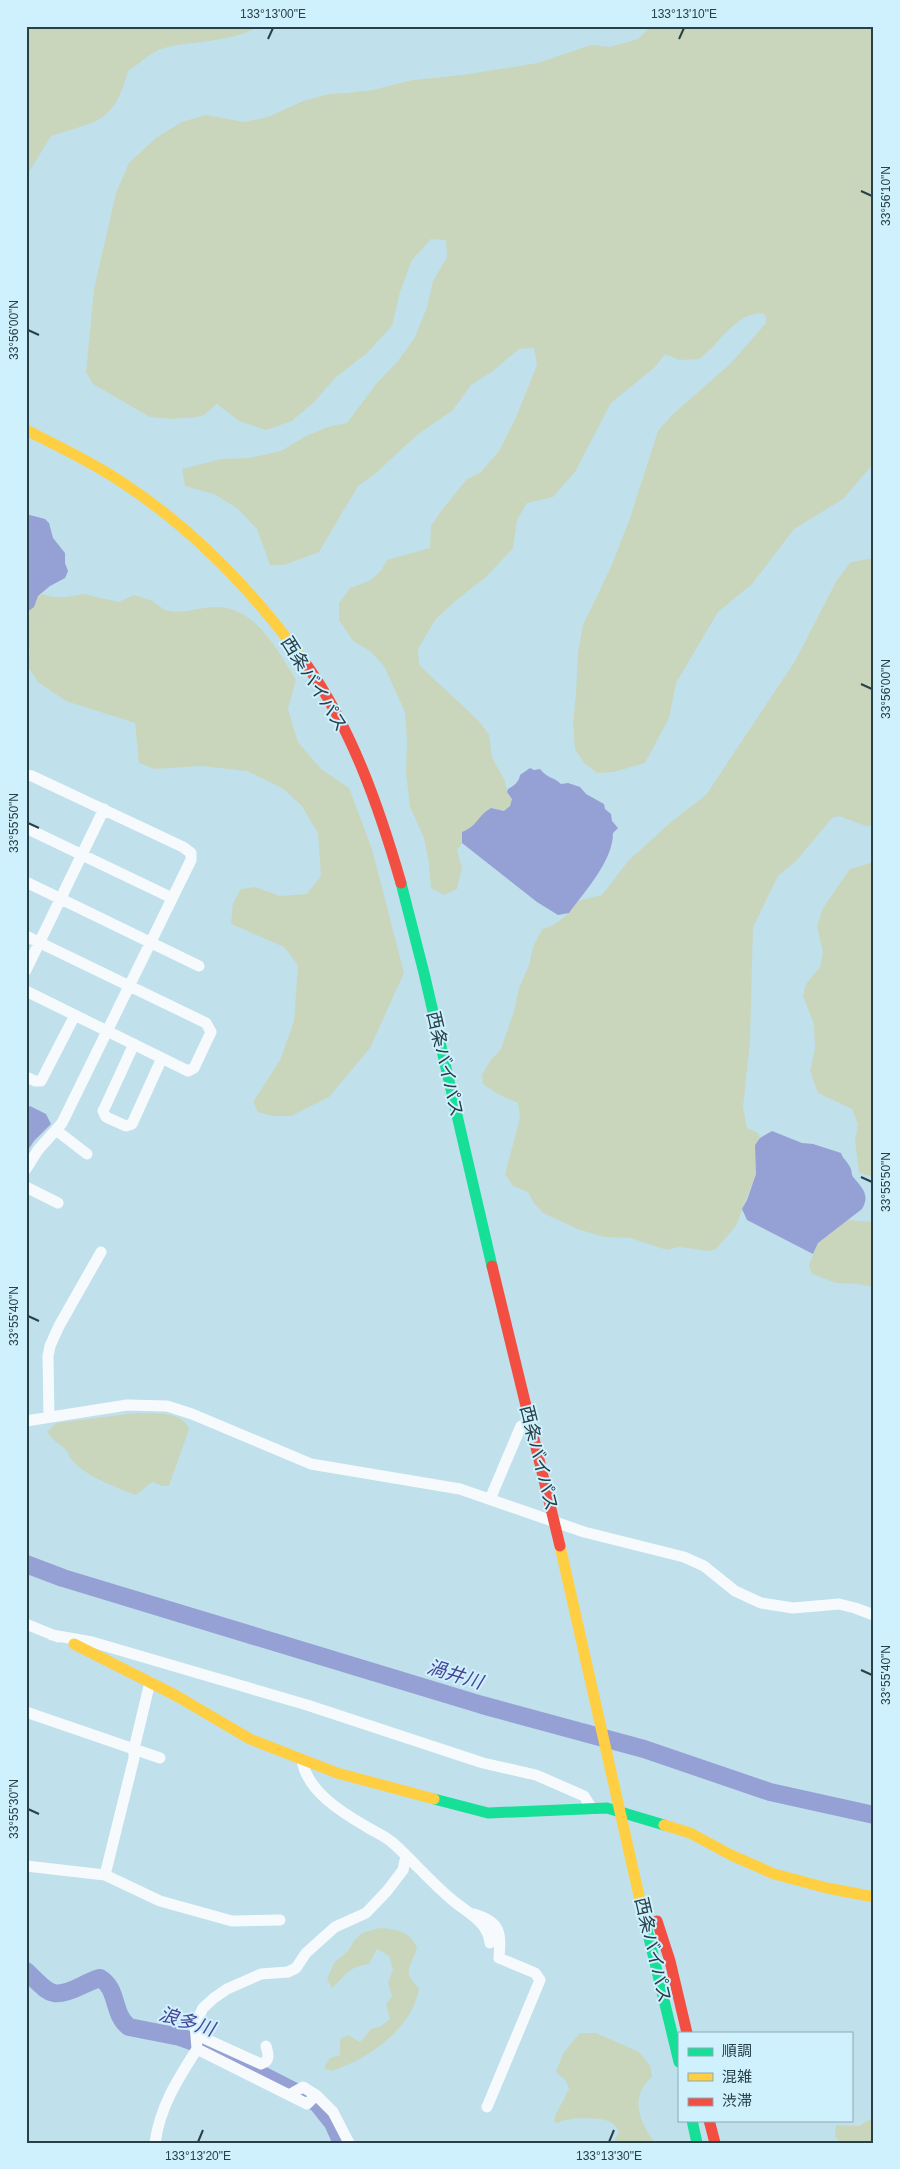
<svg xmlns="http://www.w3.org/2000/svg" width="900" height="2169" font-family="Helvetica,'Noto Sans JP',sans-serif">
	<style>
		.green { fill: #cad6bc }
		.water { fill: #95a0d4 }
		.lines { fill: none; stroke-linecap: round; stroke-linejoin: round }
		.river { stroke: #95a0d4; stroke-width: 18 }
		.street { stroke: #f6fafc; stroke-width: 11 }
		.fast { stroke: #16e098; stroke-width: 11 }
		.slow { stroke: #ffcf43; stroke-width: 11 }
		.jam { stroke: #f24e42; stroke-width: 11 }
		.ticks { fill: none; stroke: #284048; stroke-width: 2 }
		.labels { text-anchor: middle; stroke-width: 4; stroke-linejoin: round; paint-order: stroke }
		.street-label { font-size: 18px; fill: #284048; stroke: #cff1fe }
		.water-label { font-size: 19px; font-style: italic; fill: #494397; stroke: #cff1fe }
		.neatline { fill: none; stroke: #284048; stroke-width: 2 }
		.ticks-label { font-size: 12px; text-anchor: middle; fill: #284048 }
	</style>
	<rect width="100%" height="100%" fill="#c0e0ec"/>
	<path class="green" d="M26 26H259C231 43 195 40 164 48 152 51 139 64 128 71 114 123 98 121 51 136L26 177Z
		M651 26H874V463L843 499 794 529 752 584 718 612 676 683 669 718 645 763 614 772 597 773 584 763 575 749 573 723 576 694 578 652 583 625 611 567 630 518 658 431 672 415 731 363 766 323V316L762 313C734 314 720 344 699 359L680 360 665 354 655 367 611 403 575 472 553 497 527 503 517 520 513 548 487 576 454 602 435 620 418 649 419 665 479 721 489 735 492 757 505 781 507 792 512 799 510 806 504 811 491 808C480 817 475 827 462 832V843L457 850 462 868 457 889 444 895 431 888 429 864 424 838 410 807 406 772 407 741 405 712 384 666 370 651 353 641 339 620V603L350 588 369 581 380 572 387 560 430 548 431 526 441 511 467 479 480 473 499 451 517 415 537 365 534 348 519 349 493 371 471 385 453 410 417 435 376 473 358 486 319 552 284 565H270L257 529 237 508 214 494 185 486 182 469 222 459 249 458 281 451 306 436 331 426 347 423 376 384 398 361 415 337 427 307 433 281 447 257 446 240 431 239 412 260 400 292 392 326 367 353 335 378 314 402 292 421 266 430 239 421 217 404 204 415 197 417 171 419 150 417 93 384 86 372 94 289 116 193 129 163 157 137 182 122 206 115 244 122 268 117 303 101 329 94 347 93 373 90 413 80 462 75 538 63 591 45 610 47 638 39Z
		M874 558V826H866L839 816 832 818 796 861 778 876 753 927 750 1042 743 1107 747 1128 758 1133 760 1138 755 1145 756 1174 736 1226 716 1249 709 1251 679 1247 667 1250 630 1238 605 1237 580 1230 543 1213 533 1202 528 1192 513 1186 505 1174 520 1118 518 1103 498 1094 483 1084 482 1075 490 1061 501 1049 514 1011 519 988 529 965 533 947 542 929C559 925 568 914 578 901L602 895 628 861 671 822 706 795 795 661 837 580 851 562Z
		M43 594 53 597H67L84 594 119 602 134 595C140 597 147 599 153 601 157 604 161 608 166 610 180 615 200 607 215 607 255 606 278 650 296 680L288 709 298 742 321 769 349 788 372 849 404 973 370 1048 329 1097 291 1116H272L258 1112 253 1102 280 1060 294 1021 298 965 284 947 231 924 233 903 241 889 255 887 280 896 307 894 321 876 318 833 301 805 282 788 247 771 201 766 155 769 139 763 135 723 66 701 38 682 27 665 30 651 26 645V613L38 596Z
		M874 862V1177L859 1173 855 1141 858 1124 852 1109 818 1093 810 1071 815 1049 814 1024 803 996 806 984 820 967 823 953 817 926 823 908 850 869Z
		M848 1220 874 1222V1287L858 1284 836 1283 812 1274 809 1265 818 1243Z
		M136 1413C153 1414 182 1410 189 1429L169 1486H162L153 1482C145 1485 143 1492 135 1495 115 1486 88 1478 73 1461 70 1459 69 1454 67 1451 60 1444 53 1441 47 1432L56 1423Z
		M379 1928C396 1929 411 1931 417 1948 411 1968 401 1970 419 1988 413 2028 368 2060 331 2071L324 2068 330 2058 340 2055V2039L348 2035 360 2042 371 2029 381 2026 390 2019 386 2004 392 1996 388 1983 393 1969 389 1956 377 1949 369 1964C346 1968 348 1974 332 1988L327 1979 334 1963 348 1951 354 1941 362 1933Z
		M580 2033H596L639 2052 650 2065 652 2077C629 2097 639 2121 655 2143H608L614 2142 619 2132C616 2127 614 2123 608 2121 599 2117 564 2117 558 2123L554 2122 555 2116 569 2089 566 2081 556 2072 564 2052Z
		M874 2117V2143H841L835 2137 836 2125 859 2126Z"/>
	<path class="water" d="M26 514 45 519 49 523 53 538 65 553V563L68 571 65 578 50 586 38 596 34 607 26 613Z
		M530 768 534 770 540 769C548 779 554 777 561 784L568 783 580 787 586 794 604 804 605 809 611 814 612 821 618 828 613 833C613 861 585 891 569 913L558 915 537 902 462 843V832C479 825 476 817 491 808L504 811 510 806 512 799 507 792 508 789C514 786 519 782 520 775Z
		M30 1106 46 1114 51 1124 34 1141 26 1153V1109Z
		M772 1131 802 1143 813 1144 841 1153C843 1159 847 1161 850 1167 852 1170 851 1175 854 1178 863 1189 870 1195 862 1209L818 1243 813 1254 747 1220 742 1209 747 1200 756 1174 755 1145 760 1138Z"/>
	<g class="lines">
		<path class="river" d="M26 1564 63 1578 482 1705 644 1749 770 1792 874 1815
			M26 1971C49 1992 50 2001 81 1986 87 1983 93 1980 100 1978 119 1989 112 2015 129 2027L180 2037 205 2046 317 2103 333 2123 342 2143"/>
		<path class="street" d="M26 775 32 776 183 847 191 853V860L62 1123 38 1150 26 1169
			M26 828 172 898
			M26 882 199 966
			M26 936 206 1023 211 1032 194 1068 188 1071 26 991
			M26 970 104 809
			M134 1044 105 1107 103 1111 106 1117 126 1126 132 1124 162 1058
			M26 1077 35 1081H41L75 1015
			M56 1130 87 1154
			M26 1187 58 1203
			M49 1417 48 1356 50 1346 59 1326 101 1252
			M26 1421 127 1405 167 1406 192 1414 311 1464 460 1489 584 1532 684 1557 704 1566 735 1591 761 1603 793 1608 839 1604 855 1608 874 1615
			M490 1499 521 1426 531 1423
			M26 1624 58 1637
			M52 1635 92 1642 307 1705 483 1763 536 1775 584 1796 592 1809
			M26 1712 160 1758
			M302 1760C307 1791 341 1812 367 1827 375 1832 385 1836 393 1843 413 1861 431 1882 451 1899 466 1912 488 1921 490 1943
			M26 1866 105 1875 160 1901 232 1921 280 1920
			M105 1875 134 1758V1749L150 1682
			M474 1914C501 1922 501 1933 499 1958L535 1973 540 1980 487 2107
			M197 2035 261 2064C271 2061 268 2053 266 2046
			M289 2095 303 2087 316 2095 307 2104 197 2049 195 2024 203 2008 214 1998 227 1989 261 1974 288 1972 296 1968 306 1953 335 1927 366 1913 387 1891 403 1870 406 1856
			M316 2095 333 2112 349 2143
			M155 2143C160 2106 178 2079 197 2049"/>
		<path class="fast" d="M401 883 424 973 492 1266
			M434 1799 488 1813 607 1808 664 1825
			M642 1909 679 2062
			M692 2120 697 2143"/>
		<path class="slow" d="M26 430C58 446 90 461 120 481 194 529 255 593 306 664
			M560 1546 642 1909
			M74 1644 175 1695 250 1739 337 1773 434 1799
			M664 1825 690 1833 731 1855 774 1874 827 1888 874 1897"/>
		<path class="jam" d="M306 664C352 729 379 807 401 883
			M492 1266 560 1546
			M657 1921 670 1961 687 2033
			M709 2120 715 2143"/>
	</g>
	<path class="ticks" d="M268 39 273 28M679 39 684 28M861 191 872 196M28 330 39 335M861 684 872 689M28 823 39 828M861 1177 872 1182M28 1316 39 1321M861 1670 872 1675M28 1809 39 1814M198 2142 203 2130M609 2142 614 2130"/>
	<g class="labels">
		<g class="street-label">
			<text transform="translate(314 684) rotate(58)" y="6">西条バイパス</text>
			<text transform="translate(445 1064) rotate(77)" y="6">西条バイパス</text>
			<text transform="translate(539 1458) rotate(76)" y="6">西条バイパス</text>
			<text transform="translate(653 1950) rotate(77)" y="6">西条バイパス</text>
		</g>
		<g class="water-label">
			<text transform="translate(455 1674) rotate(17)" y="7">渦井川</text>
			<text transform="translate(187 2021) rotate(17)" y="7">浪多川</text>
		</g>
	</g>
	<rect width="900" height="2169" fill="none" stroke="#cff1fe" stroke-width="55"/>
	<rect x="678" y="2032" width="175" height="90" fill="#cff1fe" stroke="#8caab5"/>
	<rect x="688" y="2048" width="25" height="8" fill="#16e098" stroke="#8caab5"/>
	<text x="722" y="2056" font-size="15" fill="#284048">順調</text>
	<rect x="688" y="2073" width="25" height="8" fill="#ffcf43" stroke="#8caab5"/>
	<text x="722" y="2082" font-size="15" fill="#284048">混雑</text>
	<rect x="688" y="2098" width="25" height="8" fill="#f24e42" stroke="#8caab5"/>
	<text x="722" y="2106" font-size="15" fill="#284048">渋滞</text>
	<rect x="28" y="28" width="844" height="2114" class="neatline"/>
	<g class="ticks-label">
		<text x="273" y="18">133°13'00"E</text>
		<text x="684" y="18">133°13'10"E</text>
		<text transform="translate(886 196) rotate(-90)" y="4">33°56'10"N</text>
		<text transform="translate(14 330) rotate(-90)" y="4">33°56'00"N</text>
		<text transform="translate(886 689) rotate(-90)" y="4">33°56'00"N</text>
		<text transform="translate(14 823) rotate(-90)" y="4">33°55'50"N</text>
		<text transform="translate(886 1182) rotate(-90)" y="4">33°55'50"N</text>
		<text transform="translate(14 1316) rotate(-90)" y="4">33°55'40"N</text>
		<text transform="translate(886 1675) rotate(-90)" y="4">33°55'40"N</text>
		<text transform="translate(14 1809) rotate(-90)" y="4">33°55'30"N</text>
		<text x="198" y="2160">133°13'20"E</text>
		<text x="609" y="2160">133°13'30"E</text>
	</g>
</svg>
